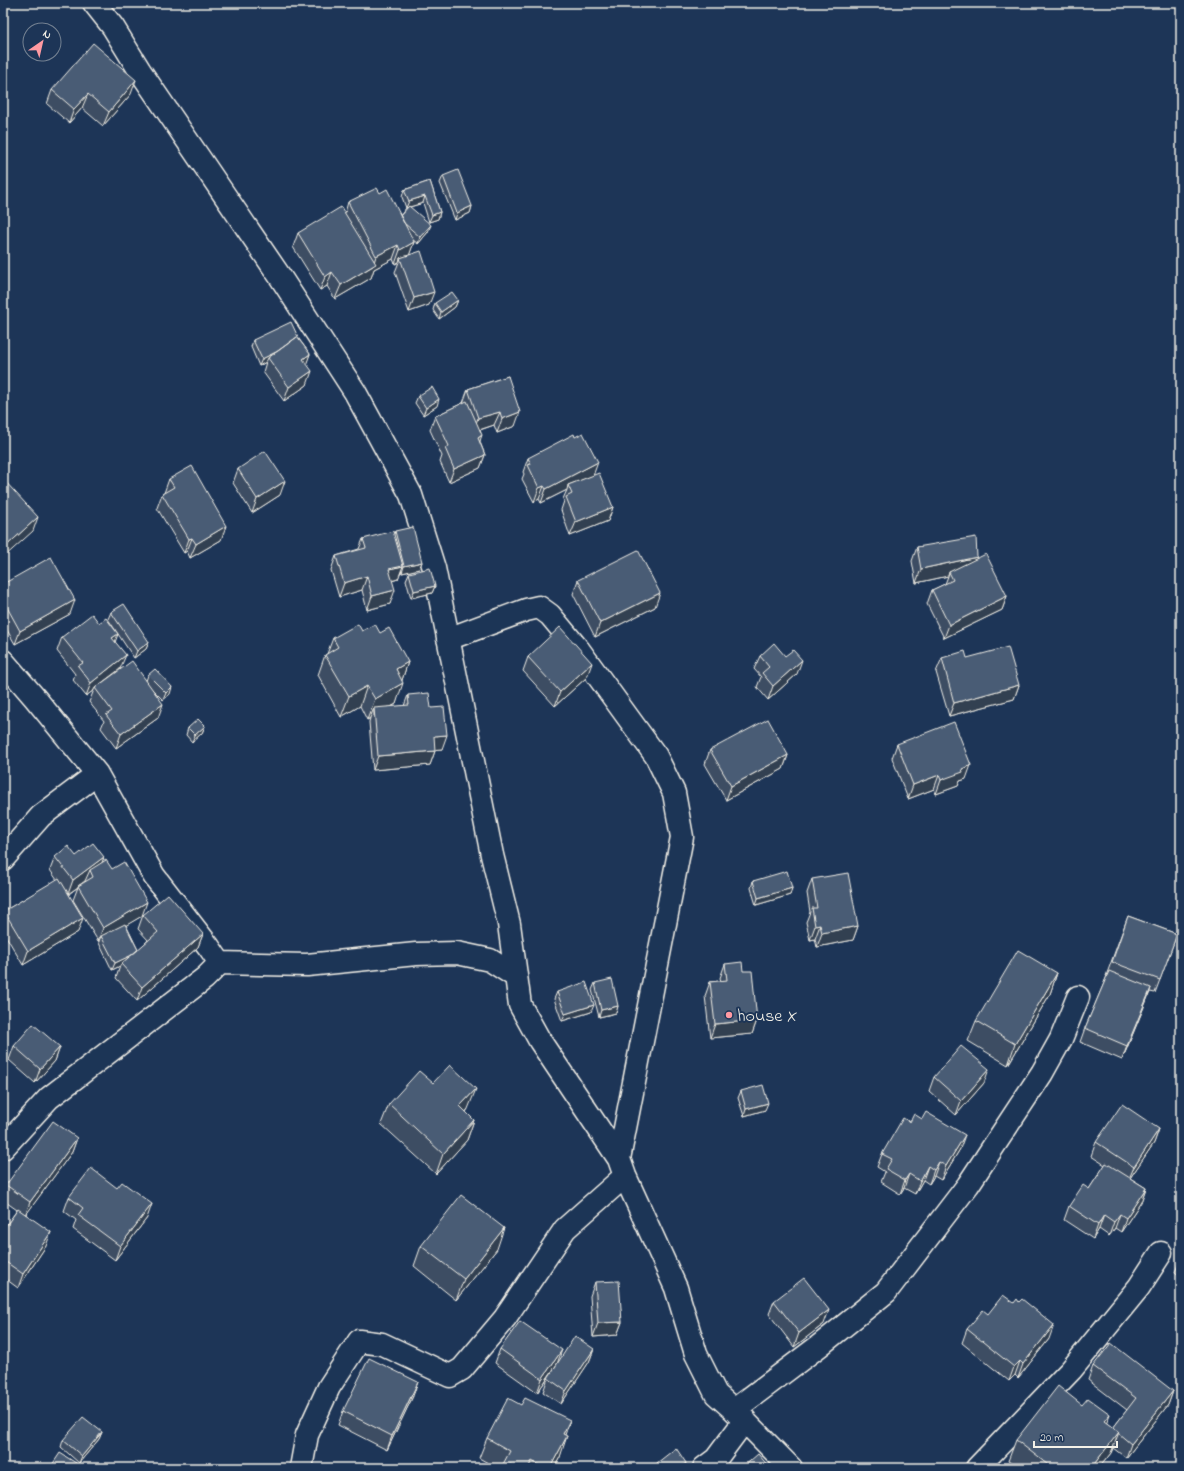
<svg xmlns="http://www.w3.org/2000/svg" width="1184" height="1471" font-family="'Indie Flower',sans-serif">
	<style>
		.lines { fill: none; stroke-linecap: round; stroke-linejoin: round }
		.minor-casing { stroke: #f4f1e8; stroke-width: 25 }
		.minor { stroke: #1d3557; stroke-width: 22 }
		.wall { fill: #3e4e64; stroke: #f4f1e8 }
		.shaded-wall { fill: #324051; stroke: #f4f1e8 }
		.building { fill: #485b74; stroke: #f4f1e8 }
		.poi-dot { fill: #ff9aa2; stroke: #1d3557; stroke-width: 1.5 }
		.labels { text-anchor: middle; stroke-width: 4; stroke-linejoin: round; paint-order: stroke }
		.poi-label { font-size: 18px; fill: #f4f1e8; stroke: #1d3557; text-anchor: start }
	</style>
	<rect width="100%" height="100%" fill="#1d3557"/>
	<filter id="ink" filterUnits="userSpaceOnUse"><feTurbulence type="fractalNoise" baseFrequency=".025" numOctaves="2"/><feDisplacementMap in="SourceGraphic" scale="8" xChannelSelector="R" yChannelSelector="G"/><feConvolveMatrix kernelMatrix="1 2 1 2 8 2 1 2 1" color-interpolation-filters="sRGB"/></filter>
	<g filter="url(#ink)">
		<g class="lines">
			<g class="minor-casing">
				<path id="minor" d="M94 3 113 27 140 71 281 278 355 392 411 495 434 568 492 855 509 924 520 1005 540 1041 619 1159 625 1176 676 1288 696 1354 716 1394 734 1410 791 1468
					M448 639 526 610 539 607 550 615 579 650 656 756 674 793 682 837 619 1159
					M3 661 35 698 97 774 154 876 209 947 220 963
					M3 859 41 816 97 774
					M3 1148 49 1098 205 978 220 963 307 965 416 954 457 953 490 960 515 976
					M734 1410 819 1346 886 1292 968 1185 1042 1073 1061 1039 1078 997
					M301 1468 307 1435 329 1387 359 1341 382 1344 450 1376 462 1369 505 1318 565 1229 625 1176
					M704 1468 716 1459 745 1420
					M977 1468 1071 1370 1139 1287 1161 1253"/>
			</g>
			<use href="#minor" class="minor"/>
		</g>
		<path class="wall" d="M52 90 131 94 103 126 82 108 69 123 47 104Z
			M443 176 472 206 470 213 455 220 440 183Z
			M430 181 440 212 438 219 429 222 423 203 410 207 428 232 418 244 412 239 414 242 409 255 429 305 409 312 395 272 399 262 395 264 393 259 374 269 371 278 335 299 327 286 320 290 293 247 298 233 345 213 348 202 380 193 400 216 406 208 402 197 404 190Z
			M458 300 455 307 439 319 433 310 435 303Z
			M299 339 310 354 306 363 307 385 284 401 263 372 266 362 259 366 251 347 253 340Z
			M508 376 515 426 497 433 494 425 480 430V442L485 455 480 468 449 482 440 462 442 456 430 430 435 416 463 403 468 389Z
			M418 396 437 406 423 415 415 403Z
			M528 458 593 475 613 507 608 521 570 536 561 510 564 501 563 499 567 490 541 503 539 499 534 502 522 479 524 474 523 472Z
			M238 469 280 495 252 513 233 483Z
			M169 479 221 540 190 558 187 551 184 553 157 508 162 494 164 493Z
			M395 531 422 562 419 569 402 573 401 570 398 579 392 581 390 604 367 610 362 590 339 597 331 570 336 556 359 549 363 539 394 534Z
			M917 547 977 557 976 559 1007 596 1002 610 944 638 927 604 932 590 945 584 948 576 916 583 912 561Z
			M409 573 435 586 432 593 411 598 406 580Z
			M578 580 655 607 595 637 573 594Z
			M3 584 70 614 15 644 3 623Z
			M111 612 149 642 146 649 134 658 108 619Z
			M99 623 115 642 120 669 146 681 148 675 170 694 163 700 152 689 158 718 116 748 101 728 104 721 89 702 94 690 86 696 73 680 75 674 57 651 62 637Z
			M362 631 380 633 408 662 402 680 396 704 390 707 404 706 408 695 431 708 442 749H435V751L430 765 373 770 369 722 370 718 367 720 360 706 341 717 318 675 325 655 327 654 333 638Z
			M760 656 797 674 768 700 757 687 761 677 754 669Z
			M528 657 587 677 555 706 523 671Z
			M942 658 1019 685 1014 699 949 716 936 672Z
			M205 726 202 733 192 742 186 735 188 728Z
			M897 744 966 779 960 781 958 786 936 794 934 789 908 799 892 758Z
			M710 750 788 755 783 769 726 800 705 764Z
			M76 856 104 857 102 862 112 869 142 916 126 925 138 950 148 940 138 929 143 915 203 934 198 947 137 1001 116 978 120 966 112 970 99 943V941H98L73 900 78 887 69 894 78 932 23 965 3 931V915L4 911 57 880 50 870 55 857Z
			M812 879 858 926 853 940 817 947 815 939 810 940 806 922 810 912 807 893Z
			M753 881 792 888 790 895 756 905 751 888Z
			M1128 916 1177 934 1155 993 1150 992 1122 1060 1080 1042 1085 1028 1107 976H1106Z
			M725 964 743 971 757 1020 752 1034 710 1038 705 996 710 982 721 981 720 978Z
			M1057 973 1050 994 1008 1065 968 1041 976 1021Z
			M595 983 618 1006 616 1013 599 1017 592 990Z
			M557 992 591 1012 562 1021 554 999Z
			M14 1046 60 1047 55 1061 35 1083 9 1060Z
			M934 1077 984 1083 956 1115 929 1091Z
			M433 1083 468 1109 466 1112 474 1120 467 1140 436 1174 381 1124 389 1104Z
			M741 1091 765 1110 744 1116 738 1098Z
			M1159 1129 1154 1143 1130 1178 1146 1188 1141 1202 1121 1232 1115 1228 1109 1236 1099 1229 1093 1239 1064 1220 1069 1206 1089 1189 1105 1165 1091 1156 1096 1142Z
			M77 1138 72 1152 26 1214 46 1246 18 1288 3 1277V1230L17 1210 3 1200V1192L6 1185Z
			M960 1149 941 1180 934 1176 929 1184 923 1180 915 1194 904 1188 900 1194 881 1182 885 1172 877 1167 882 1154Z
			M69 1197 147 1218 115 1260 73 1229 76 1220 64 1211Z
			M421 1246 497 1249 456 1300 414 1266Z
			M1181 1257V1277L1175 1272Z
			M595 1282 622 1322 617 1335 593 1337 590 1296Z
			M774 1301 824 1324 794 1347 769 1314Z
			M988 1314 1049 1339 1018 1378 1015 1375 1009 1381 962 1343 967 1329Z
			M500 1349 558 1363 594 1349 589 1362 561 1404 543 1392 548 1378 554 1369 537 1393 495 1363Z
			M1093 1366 1173 1391 1168 1405 1126 1458 1113 1448 1111 1453 1099 1468H1018L1008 1461 1016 1440 1082 1405 1113 1428 1127 1410 1088 1380Z
			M413 1396 387 1450 338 1425 343 1411Z
			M102 1432 99 1439 79 1463 61 1447 63 1440Z
			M565 1435 560 1457 554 1468H497L479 1458 487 1438Z
			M76 1463 74 1468H51L52 1465Z
			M657 1463 685 1468H655Z"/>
		<path class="shaded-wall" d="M136 80 131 94 103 126 109 112Z
			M88 94 82 108 69 123 74 109Z
			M425 196 423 203 406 208 409 201Z
			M472 206 470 213 455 220 457 213Z
			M440 212 438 219 429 222 432 215Z
			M431 225 428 232 418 244 420 237Z
			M414 242 409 256 400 258 399 262 395 264 400 250Z
			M398 245 393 259 374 269 371 278 335 299 341 285 373 266 376 256Z
			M332 272 327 286 320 290 325 277Z
			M434 292 429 305 409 312 414 298Z
			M458 300 455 307 439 319 441 312Z
			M299 340 268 358 266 362 259 366 262 359Z
			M310 354 305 368 303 359Z
			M312 371 307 385 284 401 289 387Z
			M439 399 437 406 423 415 426 408Z
			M500 412 494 425 473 432 478 418Z
			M520 412 515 426 497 433 502 419Z
			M482 435 477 449 478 438Z
			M485 455 480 468 449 482 454 469Z
			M598 462 593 476 568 485 567 490 541 503 546 489Z
			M285 481 280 495 252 513 257 499Z
			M544 486 539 499 534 502 539 488Z
			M613 507 608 521 570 536 576 522Z
			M38 517 33 531 3 558V549Z
			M226 526 221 540 190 558 196 544Z
			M192 538 187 551 184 553 189 539Z
			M977 557 972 571 949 572 948 576 916 583 921 569Z
			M422 562 419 569 402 573 404 566Z
			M403 566 398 579 384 583 389 569Z
			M367 576 362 590 339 597 344 583Z
			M435 586 432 593 411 598 414 591Z
			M395 590 390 604 367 610 372 596Z
			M660 593 655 607 595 637 600 623Z
			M1007 596 1002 610 944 638 949 625Z
			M75 600 70 614 15 644 20 631Z
			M118 634 113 648 112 638Z
			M149 642 146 649 134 658 137 651Z
			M126 655 120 669 95 688 94 690 86 696 91 683Z
			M802 660 797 674 768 700 773 686Z
			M408 662 401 683 396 669Z
			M592 663 587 677 555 706 560 692Z
			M403 683 396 704 374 716V708L370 718 367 720 375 699Z
			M1019 685 1014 699 949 716 954 703Z
			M367 686 360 706 341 717 349 696Z
			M172 687 170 694 163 700 166 693Z
			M163 704 158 718 116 748 121 734Z
			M205 726 202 733 192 742 195 735Z
			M447 735 442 749 429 750 434 736Z
			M435 751 430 765 373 770 378 756Z
			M788 755 783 769 726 800 731 786Z
			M971 765 966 779 960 781 958 786 936 794 941 780 962 769Z
			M939 775 934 789 908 799 913 785Z
			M104 857 99 871 90 870 85 881 78 886V887L68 894 73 880Z
			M792 888 790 895 756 905 758 898Z
			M147 902 142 916 103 939 101 936 99 941H98L103 928Z
			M83 918 78 932 23 965 28 951Z
			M820 925 815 939 810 940 815 926Z
			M858 926 853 940 817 947 822 933Z
			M203 934 198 947 137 1001 142 987Z
			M139 951 121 964 120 966 112 970 115 963Z
			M1057 973 1050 994 1008 1065 1015 1044Z
			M1151 988 1146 1002 1122 1060 1127 1046Z
			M594 1005 591 1012 562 1021 565 1014Z
			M618 1006 616 1013 599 1017 601 1010Z
			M757 1020 752 1034 710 1038 715 1024Z
			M60 1047 55 1061 35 1083 40 1069Z
			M989 1069 984 1083 956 1115 961 1101Z
			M476 1089 468 1109 453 1127 460 1106Z
			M768 1103 765 1110 744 1116 746 1109Z
			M474 1120 467 1140 436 1174 443 1154Z
			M1159 1129 1154 1143 1128 1181 1134 1167Z
			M965 1135 960 1149 941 1180 946 1166Z
			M77 1138 72 1152 25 1216 30 1202Z
			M939 1162 934 1176 929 1184 934 1170Z
			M928 1166 923 1180 915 1194 920 1181Z
			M909 1174 904 1188 900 1194 905 1180Z
			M1146 1188 1141 1202 1121 1232 1126 1218Z
			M152 1204 147 1218 115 1260 120 1246Z
			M1120 1214 1115 1228 1109 1236 1114 1222Z
			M1104 1215 1099 1229 1093 1239 1098 1225Z
			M504 1228 497 1249 456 1300 464 1279Z
			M51 1232 46 1246 18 1288 23 1274Z
			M829 1310 824 1324 794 1347 799 1333Z
			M622 1322 617 1335 593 1337 598 1323Z
			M1054 1325 1049 1339 1018 1378 1023 1364Z
			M594 1349 589 1362 561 1404 566 1391Z
			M562 1350 557 1364 537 1393 542 1379Z
			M1020 1361 1015 1375 1009 1381 1014 1367Z
			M418 1382 413 1396 387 1450 392 1436Z
			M1173 1391 1168 1405 1126 1458 1131 1444Z
			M1110 1414 1102 1435 1104 1421Z
			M570 1420 563 1441V1434Z
			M102 1432 99 1439 79 1463 82 1456Z
			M1119 1432 1111 1453 1099 1468H1091Z
			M567 1436 560 1457 554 1468H550Z
			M686 1463 685 1468H680Z"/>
		<path class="building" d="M93 43 136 80 109 112 88 94 74 109 52 90Z
			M458 170 472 206 457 213 443 176Z
			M430 181 440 212 432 215 425 196 409 201 404 190Z
			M377 188 380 193 387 189 414 242 400 250 398 245 376 256 348 202Z
			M409 206 431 225 420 237 404 223 400 216Z
			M341 207 376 264 341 285 332 272 325 277 298 233Z
			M421 251 434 292 414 298 400 258Z
			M452 292 458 300 441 312 435 303Z
			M291 322 299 339 297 337 278 351 262 359 253 340Z
			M297 337 310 354 303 359 312 371 289 387 268 358Z
			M508 376 520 412 502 419 500 412 478 418 468 389Z
			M432 387 439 399 426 408 418 396Z
			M467 401 482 435 478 438 485 455 454 469 445 448 449 446 435 416Z
			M583 433 598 462 546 489 544 486 539 488 528 465 531 464 528 458 574 434 575 437Z
			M265 451 285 481 257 499 238 469Z
			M192 466 226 526 196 544 192 538 189 539 162 494 174 487 169 479Z
			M599 473 613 507 576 522 566 497 572 494 568 485Z
			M3 479 38 517 3 549Z
			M413 527 422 562 404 566 395 531Z
			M393 531 403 566 389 569 395 590 372 596 367 576 344 583 336 556 366 548 363 539Z
			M976 537 977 557 921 569 917 547Z
			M638 550 660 593 600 623 578 580Z
			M986 554 1007 596 949 625 932 590 953 580 949 572Z
			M51 557 75 600 20 631 3 600V584Z
			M430 568 435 586 414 591 409 573Z
			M124 604 149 642 137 651 111 612Z
			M92 614 99 623 106 618 118 634 112 638 126 655 91 683 78 666 83 663 62 637Z
			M358 624 362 631 375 624 380 633 389 628 408 662 396 669 403 683 375 699 367 686 349 696 325 655 338 647 333 638Z
			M560 627 592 663 560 692 528 657Z
			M774 643 785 656 793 650 802 660 773 686 762 673 769 667 760 656Z
			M1008 647 1019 685 954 703 942 658 965 651 967 658Z
			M132 661 163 704 121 734 106 715 112 711 95 688Z
			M155 669 172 687 166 693 148 675Z
			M429 693 431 708 444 707 447 735 434 736 435 751 378 756 374 708 409 705 408 695Z
			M198 719 205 726 195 735 188 728Z
			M768 719 788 755 731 786 710 750Z
			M954 722 971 765 962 769 963 772 941 780 939 775 913 785 897 744Z
			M93 843 104 857 73 880 55 857 68 846 76 856Z
			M106 860 112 869 124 862 147 902 103 928 78 886 93 877 90 870Z
			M787 871 792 888 758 898 753 881Z
			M848 873 858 926 822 933 820 925 815 926 812 908H817L812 879Z
			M59 878 83 918 28 951 4 911Z
			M168 894 203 934 142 987 121 964 158 932 143 915Z
			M1128 916 1177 934 1160 980 1112 962Z
			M125 924 138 950 132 955 115 963 101 936Z
			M1018 950 1057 973 1015 1044 976 1021Z
			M742 962 743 971H752L757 1020 715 1024 710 982 727 980 725 964Z
			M1109 971 1151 988 1127 1046 1085 1028Z
			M612 979 618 1006 601 1010 595 983Z
			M586 982 594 1005 565 1014 557 992Z
			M33 1024 60 1047 40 1069 14 1046Z
			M961 1046 989 1069 961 1101 934 1077Z
			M450 1065 476 1089 460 1106 474 1120 443 1154 389 1104 419 1071 433 1083Z
			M763 1085 768 1103 746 1109 741 1091Z
			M1122 1104 1159 1129 1134 1167 1096 1142Z
			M926 1112 965 1135 946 1166 939 1162 934 1170 928 1166 920 1181 909 1174 905 1180 886 1169 892 1159 882 1154 903 1118 910 1122 914 1114 922 1119Z
			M53 1121 77 1138 30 1202 6 1185Z
			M1106 1163 1146 1188 1126 1218 1120 1214 1114 1222 1104 1215 1098 1225 1069 1206 1083 1185 1089 1189Z
			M91 1168 117 1188 122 1182 152 1204 120 1246 78 1215 83 1208 69 1197Z
			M461 1195 504 1228 464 1279 421 1246Z
			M18 1209 51 1232 23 1274 3 1260V1230Z
			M804 1278 829 1310 799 1333 774 1301Z
			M619 1281 622 1322 598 1323 595 1282Z
			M1003 1295 1014 1303 1017 1299 1019 1302 1022 1299 1054 1325 1023 1364 1020 1361 1014 1367 967 1329 983 1310 988 1314Z
			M520 1321 562 1350 542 1379 500 1349Z
			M575 1336 594 1349 566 1391 548 1378Z
			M1111 1343 1173 1391 1131 1444 1118 1433 1119 1432 1113 1428 1136 1398 1093 1366Z
			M369 1358 418 1382 392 1436 343 1411Z
			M1058 1386 1082 1405 1088 1398 1110 1414 1104 1421 1119 1432 1091 1468H1052L1016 1440Z
			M508 1398 521 1405 525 1398 570 1420 563 1434 567 1436 550 1468H543L532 1461 528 1468H516L510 1464 508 1468H501L510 1451 487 1438Z
			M83 1417 102 1432 82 1456 63 1440Z
			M676 1448 686 1463 680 1468H662L657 1463Z
			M60 1453 76 1463 73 1468H56L52 1465Z
			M758 1454 770 1468H742Z"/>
	</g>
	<circle class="poi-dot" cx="729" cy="1015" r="4"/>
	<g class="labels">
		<g class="poi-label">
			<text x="737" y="1021">house X</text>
		</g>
	</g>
	<rect width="1184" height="1471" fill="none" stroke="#1d3557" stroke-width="16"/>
	<rect x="8" y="8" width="1168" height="1455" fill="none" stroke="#f4f1e8" stroke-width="1.5" filter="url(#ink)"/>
	<g transform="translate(42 42) rotate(34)"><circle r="19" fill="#1d3557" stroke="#738091"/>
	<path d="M0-3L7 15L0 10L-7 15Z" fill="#ff9aa2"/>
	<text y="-6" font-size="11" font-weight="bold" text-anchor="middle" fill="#f4f1e8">N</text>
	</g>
	<path d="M1034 1441v6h83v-6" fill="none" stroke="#f4f1e8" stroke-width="2"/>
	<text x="1040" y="1441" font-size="12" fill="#f4f1e8" stroke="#1d3557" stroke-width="3" paint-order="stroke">20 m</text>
</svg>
